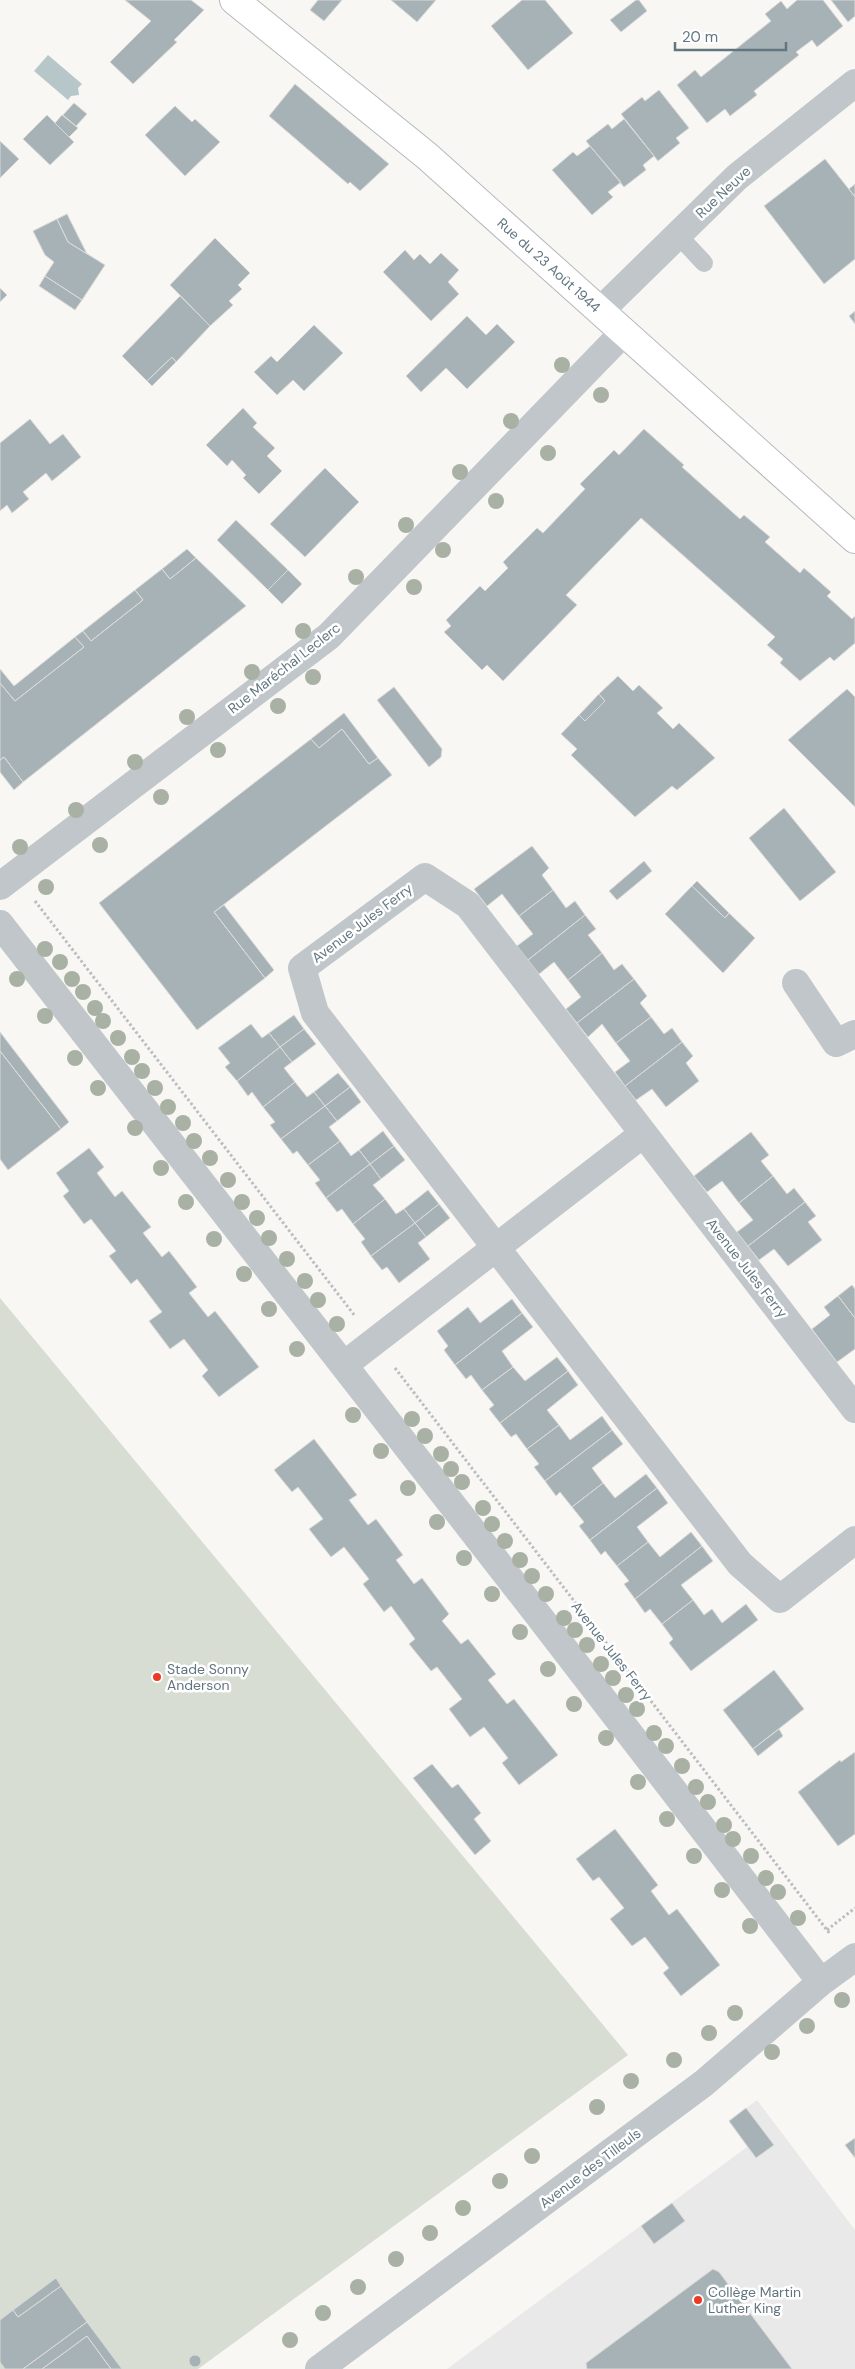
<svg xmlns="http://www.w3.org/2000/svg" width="855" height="2369" font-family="'DM Sans',sans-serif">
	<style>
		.built { fill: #e8e9e8 }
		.green { fill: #d8ddd3 }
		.water { fill: #b7c6c8 }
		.building { fill: #a7b2b6; stroke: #d9d9d7 }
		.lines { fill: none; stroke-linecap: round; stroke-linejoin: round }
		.secondary-casing { stroke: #b3babd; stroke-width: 30 }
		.path { stroke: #babec0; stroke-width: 3; stroke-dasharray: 2.5 2.5; stroke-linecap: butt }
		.lane { stroke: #c0c6c9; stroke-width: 18 }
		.street { stroke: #c0c6c9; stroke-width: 28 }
		.secondary { stroke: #fff; stroke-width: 28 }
		.tree { fill: #a8b1a3 }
		.poi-dot { fill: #e83c24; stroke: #fff; stroke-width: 2 }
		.labels { text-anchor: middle; stroke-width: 5; stroke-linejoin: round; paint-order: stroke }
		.street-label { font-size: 14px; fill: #627680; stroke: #fff }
		.poi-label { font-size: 14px; fill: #627680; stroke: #fff; text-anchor: start }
	</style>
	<rect width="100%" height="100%" fill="#f8f7f4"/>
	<path class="built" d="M757 2100 855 2230V2369H447L747 2147 729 2121Z"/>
	<path class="green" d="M0 1298 628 2055 198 2369H0Z"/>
	<path class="water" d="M48 55 82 84 78 88 79 95 71 96 68 100 34 71Z"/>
	<path class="building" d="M125 0H191L204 10 174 40 177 42 133 84 110 62 151 21Z
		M318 0H342L324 21 310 10Z
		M391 0H436L417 22Z
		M522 0H545L573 33 528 70 491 26Z
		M636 0H639L647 11 621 32 610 20Z
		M797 0H823L843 26 817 47 812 40 796 52 799 55 754 91 757 95 730 116 725 109 707 123 677 85 695 70 701 77 771 21 765 14 781 1 787 9Z
		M831 0H855V16L848 22Z
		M295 84 389 164 360 191 350 182 348 184 269 116Z
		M659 90 689 128 676 138 680 143 658 161 621 114 642 97 645 101Z
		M74 103 87 114 76 126 63 115Z
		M175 106 192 122 195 119 220 142 185 176 145 135Z
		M47 115 74 142 50 165 23 139Z
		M62 115 78 128 69 137 55 123Z
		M624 119 654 156 643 165 646 170 624 187 586 141 608 124 612 129Z
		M0 141 19 159 0 178Z
		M590 146 621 182 608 192 613 197 592 215 552 170 573 152 577 156Z
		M825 159 855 197V259L824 284 764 206Z
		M855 184V197L849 189Z
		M67 214 87 254 68 242 57 219Z
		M57 219 68 242 105 265 82 300 45 276 54 262 45 255 33 231Z
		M215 238 250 273 238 285 242 289 229 301 233 305 210 326 170 285Z
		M405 250 414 260 420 254 430 264 441 253 459 270 448 282 459 294 431 321 383 272Z
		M45 276 82 300 75 310 39 286Z
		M0 288 7 295 0 302Z
		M180 296 210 326 176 362 172 357 147 381 122 356Z
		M855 311V324L849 316Z
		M467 316 486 335 497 324 515 342 467 389 446 368 421 392 406 376Z
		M314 325 343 353 304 391 293 380 277 395 254 372 271 356 277 362Z
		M172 357 176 362 152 386 147 381Z
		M243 408 257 423 253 427 275 448 267 456 282 471 259 494 243 478 246 475 232 460 227 466 206 445Z
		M30 419 50 444 63 434 81 457 52 481 46 473 23 492 29 499 12 513 7 505 0 511V443Z
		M644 429 684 465 682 467 740 519 744 515 770 537 765 542 800 573 804 568 831 592 827 596 852 619 855 616V643L834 661 830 657 800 681 780 663 783 659 767 645 775 637 641 518 566 595 577 605 503 681 487 665 482 670 444 632 451 626 446 620 480 586 485 591 508 568 503 562 537 528 543 533 585 489 580 484 614 450 619 455Z
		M325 468 359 502 305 557 270 524Z
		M236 520 288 570 268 590 217 540Z
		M187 549 196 558 170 579 162 569Z
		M196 558 246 606 23 782 4 757 0 760V683L15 701 84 647 75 637 83 631 91 641 143 600 135 590 162 569 170 579Z
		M288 570 302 584 282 604 268 590Z
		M135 590 143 600 91 641 83 631Z
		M75 637 84 647 15 701 0 683V669L14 686Z
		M618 676 633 691 639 685 663 708 657 713 673 729 679 723 715 758 677 790 672 786 635 817 571 755 577 749 561 734 579 715 585 721 605 701 599 694Z
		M394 687 442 749 441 757 429 767 377 700Z
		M847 689 855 697V807L788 740Z
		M599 694 605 701 585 721 579 715Z
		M344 713 378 758 369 764 342 729 319 748 311 739Z
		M342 729 369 764 378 758 392 775 214 912 265 978 197 1030 99 903 311 739 319 748Z
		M4 757 23 782 14 790 0 772V760Z
		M784 808 836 872 800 901 749 838Z
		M532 846 549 868 542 875 553 890 519 916 502 894 487 906 474 889Z
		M644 861 652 871 617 900 609 891Z
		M697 881 729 913 725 918 692 886Z
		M692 886 725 918 729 913 755 938 723 973 665 914Z
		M553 890 566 908 575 901 585 915 528 960 517 946 533 934 519 916Z
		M224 905 274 970 265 978 214 912Z
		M585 915 596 929 588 935 602 953 568 980 554 962 539 974 528 960Z
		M602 953 614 970 622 964 634 979 577 1023 566 1009 581 997 568 980Z
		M634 979 647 996 640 1003 651 1017 616 1043 602 1024 588 1037 577 1023Z
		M294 1015 304 1029 280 1047 269 1033Z
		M651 1017 664 1034 672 1028 682 1042 625 1086 615 1072 630 1061 616 1043Z
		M251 1024 262 1038 269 1033 280 1047 237 1081 225 1067 230 1063 218 1048Z
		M304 1029 316 1044 292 1062 280 1047Z
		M0 1032 69 1122 61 1129 0 1051Z
		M682 1042 693 1056 686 1063 699 1081 666 1107 652 1089 636 1100 625 1086Z
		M280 1047 292 1062 284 1068 295 1082 263 1107 252 1092 248 1096 237 1081Z
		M0 1051 61 1129 8 1170 0 1159Z
		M338 1073 350 1087 325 1106 314 1092Z
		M295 1082 307 1097 314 1092 325 1106 281 1139 270 1125 275 1122 263 1107Z
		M350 1087 361 1102 337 1121 325 1106Z
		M325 1106 337 1121 329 1127 340 1141 308 1165 297 1151 293 1154 281 1139Z
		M383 1131 394 1146 370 1164 359 1150Z
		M751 1132 769 1155 761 1161 773 1176 739 1203 722 1181 707 1192 694 1176Z
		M340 1141 351 1156 359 1150 370 1164 326 1198 315 1183 320 1180 308 1165Z
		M394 1146 405 1160 381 1179 370 1164Z
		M89 1148 104 1167 97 1173 115 1197 122 1191 151 1227 143 1233 162 1257 169 1251 197 1287 189 1293 208 1317 215 1311 259 1367 219 1397 202 1376 208 1370 184 1339 170 1349 149 1321 162 1312 137 1279 131 1284 109 1256 116 1251 91 1219 84 1224 63 1196 69 1191 56 1173Z
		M370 1164 381 1179 373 1185 385 1199 353 1224 342 1209 337 1212 326 1198Z
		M773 1176 787 1194 794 1188 805 1202 748 1246 737 1232 753 1220 739 1203Z
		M428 1190 439 1204 415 1223 404 1209Z
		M385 1199 396 1214 404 1209 415 1223 371 1256 361 1242 365 1239 353 1224Z
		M805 1202 816 1216 808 1222 822 1240 788 1266 774 1249 759 1260 748 1246Z
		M439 1204 450 1218 426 1237 415 1223Z
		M415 1223 426 1237 418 1243 430 1259 399 1283 387 1267 382 1270 371 1256Z
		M852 1285 855 1289V1318L838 1296Z
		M838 1296 855 1318V1349L837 1362 812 1329 830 1315 824 1307Z
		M512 1299 522 1313 455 1365 444 1350 448 1346 437 1331 468 1307 480 1323Z
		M522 1313 533 1327 502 1351 513 1367 482 1390 471 1375 466 1379 455 1365Z
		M557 1357 568 1371 500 1423 489 1409 494 1405 482 1390 513 1367 525 1381Z
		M568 1371 578 1385 547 1410 559 1425 527 1449 516 1434 511 1437 500 1423Z
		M602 1416 612 1430 545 1481 534 1467 539 1464 527 1449 559 1425 570 1440Z
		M612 1430 623 1444 592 1468 603 1483 572 1507 560 1492 556 1496 545 1481Z
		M314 1439 357 1495 349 1500 368 1525 376 1519 403 1555 396 1560 414 1584 422 1578 449 1614 442 1621 461 1644 468 1639 496 1674 488 1680 507 1704 514 1699 558 1755 519 1785 502 1763 508 1758 484 1727 470 1737 449 1709 462 1699 437 1667 431 1671 409 1644 415 1639 391 1606 384 1612 363 1584 369 1579 344 1547 331 1557 309 1529 323 1519 298 1487 292 1492 274 1470Z
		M646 1474 657 1488 590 1540 579 1526 584 1522 572 1507 603 1483 615 1498Z
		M657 1488 668 1503 637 1527 648 1542 617 1566 605 1551 601 1555 590 1540Z
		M691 1532 702 1546 635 1599 624 1584 629 1581 617 1566 648 1542 660 1557Z
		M702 1546 713 1561 681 1585 693 1600 662 1624 650 1609 645 1613 635 1599Z
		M693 1600 704 1615 712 1609 722 1623 746 1604 758 1620 691 1671 669 1643 673 1639 662 1624Z
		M774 1670 804 1709 753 1749 723 1710Z
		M779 1729 783 1736 758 1756 753 1749Z
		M855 1752V1834L838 1846 798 1792 840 1760 841 1762Z
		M432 1764 452 1788 458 1784 481 1813 474 1819 491 1841 475 1855 413 1778Z
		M615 1829 658 1885 651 1891 669 1915 677 1909 720 1965 681 1996 663 1973 669 1968 645 1937 632 1946 610 1919 624 1908 599 1877 593 1881 576 1859Z
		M746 2108 774 2145 756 2158 729 2121Z
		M855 2138V2158L845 2145Z
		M672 2203 685 2221 654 2244 641 2226Z
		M713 2269 719 2272 792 2369H587L586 2363Z
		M56 2278 61 2286 18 2317 13 2310Z
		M61 2286 87 2322 23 2369H5L0 2362V2320L13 2310 18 2317Z
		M87 2322 122 2369H111L87 2336 42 2369H23Z
		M87 2336 111 2369H42Z
		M189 2361a6 6 0 1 1 12 0a6 6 0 1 1-12 0Z"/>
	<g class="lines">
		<g class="secondary-casing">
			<path id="secondary" d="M234 0 427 156 855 539"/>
		</g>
		<path class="path" d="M35 901 355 1316
			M395 1368 830 1934
			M827 1930 855 1908"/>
		<path class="lane" d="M678 235 704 263"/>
		<path class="street" d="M600 311 737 177 855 83
			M0 886 329 636 624 332
			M0 924 535 1611 821 1982
			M796 983 836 1043 855 1034
			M344 1365 643 1134
			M855 1409 468 905 425 877 302 968 315 1013 740 1564 780 1599 855 1540
			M319 2369 704 2083 821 1982 855 1957"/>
		<use href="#secondary" class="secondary"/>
	</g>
	<g class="tree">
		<circle cx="562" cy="365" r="8"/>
		<circle cx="601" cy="395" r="8"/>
		<circle cx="511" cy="421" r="8"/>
		<circle cx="548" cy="453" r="8"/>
		<circle cx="460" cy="472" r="8"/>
		<circle cx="496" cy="501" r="8"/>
		<circle cx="406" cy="525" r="8"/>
		<circle cx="443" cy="550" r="8"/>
		<circle cx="356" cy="577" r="8"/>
		<circle cx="414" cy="587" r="8"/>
		<circle cx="303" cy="631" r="8"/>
		<circle cx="252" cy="672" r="8"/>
		<circle cx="313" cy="677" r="8"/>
		<circle cx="278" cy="706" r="8"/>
		<circle cx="187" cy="717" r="8"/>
		<circle cx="218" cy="750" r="8"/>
		<circle cx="135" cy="762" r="8"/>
		<circle cx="161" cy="797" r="8"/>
		<circle cx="76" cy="810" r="8"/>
		<circle cx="100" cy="845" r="8"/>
		<circle cx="20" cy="847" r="8"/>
		<circle cx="46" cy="887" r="8"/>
		<circle cx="45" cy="949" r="8"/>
		<circle cx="60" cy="962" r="8"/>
		<circle cx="17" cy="979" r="8"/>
		<circle cx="72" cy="979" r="8"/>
		<circle cx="83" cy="992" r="8"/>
		<circle cx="95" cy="1008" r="8"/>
		<circle cx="45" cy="1016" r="8"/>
		<circle cx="103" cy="1021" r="8"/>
		<circle cx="118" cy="1038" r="8"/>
		<circle cx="132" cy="1057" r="8"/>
		<circle cx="75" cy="1058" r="8"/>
		<circle cx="142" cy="1071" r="8"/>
		<circle cx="98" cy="1088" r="8"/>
		<circle cx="155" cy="1088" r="8"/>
		<circle cx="168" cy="1107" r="8"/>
		<circle cx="183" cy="1123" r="8"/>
		<circle cx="135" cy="1128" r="8"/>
		<circle cx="194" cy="1141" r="8"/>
		<circle cx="210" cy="1158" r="8"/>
		<circle cx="161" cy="1168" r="8"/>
		<circle cx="228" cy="1180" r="8"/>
		<circle cx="186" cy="1202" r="8"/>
		<circle cx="242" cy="1202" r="8"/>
		<circle cx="257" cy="1218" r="8"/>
		<circle cx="269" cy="1238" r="8"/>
		<circle cx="214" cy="1239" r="8"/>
		<circle cx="287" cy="1259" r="8"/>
		<circle cx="244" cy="1274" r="8"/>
		<circle cx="305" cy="1281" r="8"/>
		<circle cx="318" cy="1300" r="8"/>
		<circle cx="269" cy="1309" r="8"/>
		<circle cx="337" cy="1324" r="8"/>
		<circle cx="297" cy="1349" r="8"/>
		<circle cx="353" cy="1415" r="8"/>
		<circle cx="412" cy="1419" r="8"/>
		<circle cx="425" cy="1436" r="8"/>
		<circle cx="381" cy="1451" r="8"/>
		<circle cx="441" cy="1454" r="8"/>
		<circle cx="451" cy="1469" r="8"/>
		<circle cx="462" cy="1482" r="8"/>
		<circle cx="408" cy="1488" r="8"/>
		<circle cx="483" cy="1508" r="8"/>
		<circle cx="437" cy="1522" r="8"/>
		<circle cx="492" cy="1524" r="8"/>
		<circle cx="505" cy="1541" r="8"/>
		<circle cx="464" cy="1558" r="8"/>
		<circle cx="520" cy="1560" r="8"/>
		<circle cx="532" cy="1576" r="8"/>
		<circle cx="492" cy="1594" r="8"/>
		<circle cx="546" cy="1594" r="8"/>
		<circle cx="564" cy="1618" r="8"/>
		<circle cx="575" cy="1630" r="8"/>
		<circle cx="520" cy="1632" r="8"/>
		<circle cx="587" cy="1645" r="8"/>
		<circle cx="601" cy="1664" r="8"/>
		<circle cx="548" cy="1669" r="8"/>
		<circle cx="613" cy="1678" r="8"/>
		<circle cx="626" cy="1695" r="8"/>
		<circle cx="574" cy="1704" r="8"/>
		<circle cx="637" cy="1709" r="8"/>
		<circle cx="654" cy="1733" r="8"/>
		<circle cx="606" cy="1738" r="8"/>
		<circle cx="666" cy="1746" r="8"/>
		<circle cx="682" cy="1766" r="8"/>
		<circle cx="638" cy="1782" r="8"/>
		<circle cx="696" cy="1787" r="8"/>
		<circle cx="708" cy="1802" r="8"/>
		<circle cx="667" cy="1819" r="8"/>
		<circle cx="724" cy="1825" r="8"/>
		<circle cx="733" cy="1839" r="8"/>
		<circle cx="694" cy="1856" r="8"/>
		<circle cx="751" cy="1856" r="8"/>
		<circle cx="766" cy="1878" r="8"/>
		<circle cx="722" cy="1890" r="8"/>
		<circle cx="778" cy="1892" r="8"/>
		<circle cx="798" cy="1918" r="8"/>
		<circle cx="750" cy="1926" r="8"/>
		<circle cx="842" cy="2000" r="8"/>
		<circle cx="735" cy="2013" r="8"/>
		<circle cx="807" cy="2026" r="8"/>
		<circle cx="709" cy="2033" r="8"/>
		<circle cx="772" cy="2052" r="8"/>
		<circle cx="674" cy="2060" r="8"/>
		<circle cx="631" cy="2081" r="8"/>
		<circle cx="597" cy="2107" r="8"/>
		<circle cx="532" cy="2156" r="8"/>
		<circle cx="500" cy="2181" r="8"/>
		<circle cx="463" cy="2208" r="8"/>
		<circle cx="430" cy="2233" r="8"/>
		<circle cx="396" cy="2259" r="8"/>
		<circle cx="358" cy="2287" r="8"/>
		<circle cx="323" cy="2313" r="8"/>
		<circle cx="290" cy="2340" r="8"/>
	</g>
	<g class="poi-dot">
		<circle cx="157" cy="1677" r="5"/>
		<circle cx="698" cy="2300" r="5"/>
	</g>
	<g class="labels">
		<g class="street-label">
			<text transform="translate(723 192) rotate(-43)" y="5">Rue Neuve</text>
			<text transform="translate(549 265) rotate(42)" y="5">Rue du 23 Août 1944</text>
			<text transform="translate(284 668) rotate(-38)" y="5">Rue Maréchal Leclerc</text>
			<text transform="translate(362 923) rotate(-37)" y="5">Avenue Jules Ferry</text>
			<text transform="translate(747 1268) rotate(52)" y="5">Avenue Jules Ferry</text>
			<text transform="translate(612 1651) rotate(52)" y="5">Avenue Jules Ferry</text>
			<text transform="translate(590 2168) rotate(-37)" y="5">Avenue des Tilleuls</text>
		</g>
		<g class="poi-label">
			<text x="167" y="1674">Stade Sonny<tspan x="167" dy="16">Anderson</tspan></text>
			<text x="708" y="2297">Collège Martin<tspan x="708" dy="16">Luther King</tspan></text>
		</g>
	</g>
	<path d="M675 42v8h111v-8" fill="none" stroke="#627680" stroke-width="2.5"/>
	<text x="682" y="42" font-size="15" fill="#627680" stroke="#ffffff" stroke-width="4" paint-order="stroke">20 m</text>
</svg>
